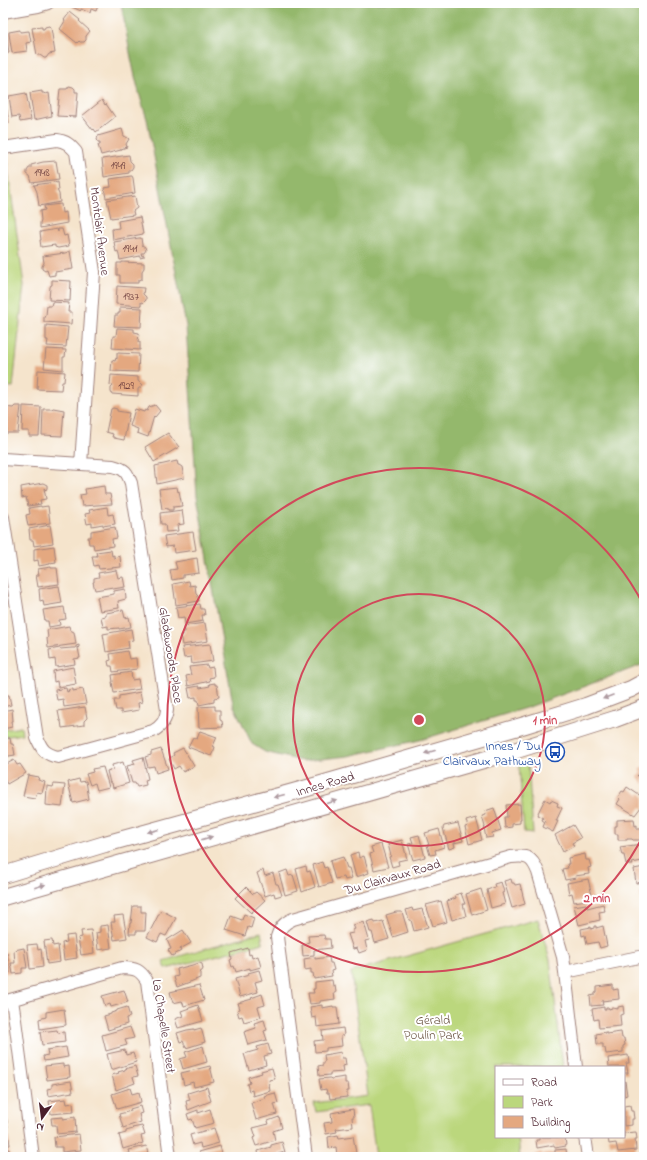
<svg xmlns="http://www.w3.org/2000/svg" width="647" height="1160" font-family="'Indie Flower',sans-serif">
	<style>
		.green { fill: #bbd77d; stroke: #827b54 }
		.forest { fill: #94b86c; stroke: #6f6c4c }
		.building { fill: #e4a880 }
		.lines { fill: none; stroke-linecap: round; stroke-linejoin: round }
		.minor-casing { stroke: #a0827c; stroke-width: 14 }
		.major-casing { stroke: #a0827c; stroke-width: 18 }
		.minor { stroke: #fff; stroke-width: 12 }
		.major { stroke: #fff; stroke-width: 16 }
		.oneway { fill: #ae9aa0 }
		.ring { fill: none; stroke: #d1495b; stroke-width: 2 }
		.labels { text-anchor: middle; stroke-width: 4; stroke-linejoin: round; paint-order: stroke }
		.number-label { font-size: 11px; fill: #704140 }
		.street-label { font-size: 13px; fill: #4a1f2b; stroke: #fff }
		.transit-label { font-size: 13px; fill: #164399; stroke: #fff; text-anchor: end }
		.park-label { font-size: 13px; fill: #6c5644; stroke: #fff }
		.centre { fill: #d1495b; stroke: #fff; stroke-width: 2 }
		.ring-label { font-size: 12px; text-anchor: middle; font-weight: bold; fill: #d1495b; stroke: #fff; stroke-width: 4; stroke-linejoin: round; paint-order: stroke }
	</style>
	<rect width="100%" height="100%" fill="#fff"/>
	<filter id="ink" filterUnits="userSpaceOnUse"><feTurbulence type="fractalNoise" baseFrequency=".025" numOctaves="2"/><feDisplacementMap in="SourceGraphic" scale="8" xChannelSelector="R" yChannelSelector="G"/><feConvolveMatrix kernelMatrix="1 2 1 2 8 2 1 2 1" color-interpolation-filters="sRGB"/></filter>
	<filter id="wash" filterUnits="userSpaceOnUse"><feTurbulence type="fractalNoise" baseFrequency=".012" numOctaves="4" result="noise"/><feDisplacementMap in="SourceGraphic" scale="16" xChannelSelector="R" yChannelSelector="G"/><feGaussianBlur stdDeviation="0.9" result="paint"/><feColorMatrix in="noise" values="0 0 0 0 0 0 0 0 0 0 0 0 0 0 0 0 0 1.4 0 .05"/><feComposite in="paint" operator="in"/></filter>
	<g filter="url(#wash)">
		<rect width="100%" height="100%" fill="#f5e4cc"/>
		<path class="green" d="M7 163 24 285 13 387 3 386V164Z
			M21 727 22 734 3 737V730Z
			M528 763 533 833 524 832 519 765Z
			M538 919 550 960 563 1067H496V1137H518L520 1157H376L369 1105 316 1112 314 1103 368 1096 351 972Z
			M261 932 263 943 166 969 163 961Z"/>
		<path class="forest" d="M121 3H644V664L529 707 420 740 348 756 302 761 265 752 252 744 233 704 197 496 186 326 147 119C134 81 128 42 121 3Z"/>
		<g id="blocks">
			<path class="building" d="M74 3H99L96 11 91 9 90 13 81 9V11L72 7Z
				M70 12 80 20 79 21 90 31 86 36V40L84 42H80L79 41 77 43 60 29 65 21 64 20Z
				M49 26 51 28 55 53 49 54 46 58H44L40 55H37L32 28 42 27V29H44L45 27Z
				M20 30V32L29 31 31 42 26 43 27 51 12 53 9 34V32Z
				M3 31H6L9 53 3 54Z
				M69 86 73 87 75 89V92H78L76 117 57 116 60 89H67Z
				M42 91V93H44L45 94 49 93 52 116 34 120 30 93Z
				M26 93 31 120 20 122 19 116 12 117 9 96Z
				M102 100 105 105 106 104 115 117 96 132 94 129 93 130 82 116Z
				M3 105H6L9 123 3 124Z
				M122 129 124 136 128 138 129 139 126 144 127 147 121 149V150L101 155 98 145H100V142H98L97 139 98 136Z
				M129 155 130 161 133 164V167L131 170H129V173L104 177 102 159Z
				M56 161 59 179 32 183 30 176 27 174V171L29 168H31V165L43 162Z
				M131 176H132L133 178 135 193 106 198 104 188 111 187 110 179Z
				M55 182 56 183 58 182 59 190H57L59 194 60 202 39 206 37 192 34 185Z
				M135 196 137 208 133 211 134 215 111 218 107 200Z
				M61 204 62 213 66 212 67 223 40 228V223L41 220 40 211 45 210 44 206Z
				M140 217 143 234 113 240 112 229 119 228 118 221Z
				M57 229 58 232V229H62L64 236 67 235 69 246 58 248 55 247V245L41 247 40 240H41L40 232Z
				M139 238H141L142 245 145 247 146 250 144 253H141L142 256 144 255V257L140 258V256L120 260 118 251 116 252 114 242Z
				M70 251 73 269 55 272V275L49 276 47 270 45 271 42 269V266L44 263 43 256 65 253Z
				M122 262 144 263V268L142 271V279L138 280V283H120V275H117V263H122Z
				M52 280 71 281 70 301 49 300 50 287 51 285H52Z
				M117 286 144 288 143 294 146 297V300L143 303 141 302V306L116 304Z
				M52 302 69 303 68 312H72L71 324 44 322V317L46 315 47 306H51Z
				M120 307 142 308 141 327 114 326 115 315H118V313H120Z
				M46 325 68 327 66 347 47 346 48 340H46Z
				M117 328 134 329V332L139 333 138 342H140V350L112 348 113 336H116Z
				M46 349 66 350 65 357H63V370L44 368Z
				M117 353 139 354 138 372 111 371 112 360 115 361 116 358 117 359Z
				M38 370 65 372 64 382H62L61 390 37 389Z
				M111 375 138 377V381L142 385V386L138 389V396L112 394 111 392V388L113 386 110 385Z
				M155 405 160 411 155 417 154 416 148 437 137 433 138 429 130 426 135 409 144 412 145 410 147 411 149 407Z
				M15 406H21L18 433H6L7 430H3L4 407 13 408Z
				M23 406 41 407 39 436H29V431H22Z
				M53 408 64 410 62 436 42 435 43 409H52Z
				M113 408 117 409V411L129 413 124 440 114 438V437H112L113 434 106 432 111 409Z
				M168 433 179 447 154 462 145 447Z
				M177 461 178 465H179L182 467 184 478 157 484 155 466Z
				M43 483 47 485V488L46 490 44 488 46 499 40 500 41 504 28 506 26 497 22 498 21 487Z
				M104 486 105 494H110L112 504 82 506 80 495 86 494 85 489Z
				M177 487 178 492 179 491 182 506 173 507V510H168V508L162 509 159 489Z
				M41 506V507L48 506 50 523 28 526 26 515 30 514 29 508Z
				M107 507 108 515 113 514 115 524 103 526V524L92 526V523L87 524 85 514 90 513 89 510Z
				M182 510 184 524 177 525 178 531 166 532 165 524H161L160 513Z
				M50 525 53 543 34 546 33 540H30L29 529Z
				M115 527 117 538 112 539 113 546 94 549 93 544H89L88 537H91V531Z
				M193 532 196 550 174 553 173 546 166 547 164 536Z
				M54 546 56 562 50 563V564L39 566 38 560 34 561V549Z
				M111 550 112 556 114 555V558L120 556 121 567 99 569 98 565 94 566 92 556H97L96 552Z
				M197 558 199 573 183 575V578L172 580 170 570 177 569 175 562Z
				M51 567V568H57L59 584 38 587 36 575H39L38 569Z
				M116 570 118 578 123 577 125 587 113 589V587L95 590 93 582H94V578L99 577 98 573Z
				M189 581 190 586 195 585 196 594 198 596 199 601 176 605 173 584Z
				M59 586 62 603 44 606 43 600 40 601 39 589Z
				M125 589 126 599 118 601 119 608 100 611 97 597 114 594V591Z
				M200 604 201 609H204L205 615H202L203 621 185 624 184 617 178 618 176 607Z
				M64 607 66 619 59 620 60 625 49 627 48 621H45L43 610Z
				M123 610 125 618 129 617 131 627 119 629V628L108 629V626L103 627 101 617 106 616V613Z
				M205 623 208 641 182 645 180 635H183V633L185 632 184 626Z
				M69 626 70 630 74 632 76 644 48 648 47 638H48L47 630Z
				M131 629 133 640 128 641 129 648 106 652 103 634Z
				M210 644 213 661 192 664 191 657 184 658 182 647Z
				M79 645V647L78 648 80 658 74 659 75 664 56 667 55 659 50 660 49 650 60 648V649L72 648H76V646Z
				M127 651 129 659 136 658 137 669 113 672 112 666H109L108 661 111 660 110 654Z
				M207 665 208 668 213 667 214 677 209 678 210 681 188 686 186 676 191 675 189 667Z
				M73 667 76 684 58 687 57 681 54 682 53 671Z
				M131 672 132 680 138 679 140 689 114 693 112 682H113L112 675Z
				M215 683V685H217L219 697 214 698V702L199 705 198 700H196V697L190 698 188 688 199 686 200 688 210 686 209 684Z
				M66 688 67 692 69 691 68 690 73 689V691L83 689 86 704 64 707 63 699 57 700 55 690Z
				M3 689H5L6 695H9L11 705 3 707Z
				M140 692 142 702 138 703 139 710 121 713V710H116L114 700H119V696Z
				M215 706V710H220V720L222 721 223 727 199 728 198 707Z
				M85 707 87 718 84 721V725L62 728 61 721H60L58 711Z
				M12 709 13 721H11L12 727 3 729V711Z
				M200 731 217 737 213 746 215 747 214 750 211 756 188 747 193 737 197 739Z
				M10 738 11 744H13L15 755 3 757V739Z
				M183 748 194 766 183 772 179 766 174 769 169 759 174 755 173 753Z
				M161 749 168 769 156 773 154 766 148 767 145 757 151 755V752Z
				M143 757 148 779 145 780 146 785 137 787 135 783H132L127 766 135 764 133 760Z
				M14 760 17 765 20 764 26 773 7 784 3 777V766Z
				M123 762 129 783 113 788 112 783H110L107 771 113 769 112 765Z
				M644 766V784L637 776 641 772 639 770Z
				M103 767 109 787 97 790 95 783 90 785 86 774 93 772 92 769Z
				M28 775 39 777 38 780 45 782 42 793 37 792 35 798 23 796Z
				M79 779 80 782 86 781 89 799 73 803 68 782Z
				M54 784 65 785 62 807 46 805 47 786 53 787Z
				M627 787 639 795 640 793 644 796V809L641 807 635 815 617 804 620 799 618 797 622 791 624 792Z
				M545 799 550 802 551 800 558 803 557 806 562 808 556 821H558L553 832 543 827 545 822 542 820 543 818 537 815Z
				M520 804 521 819H520V823L512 824V827L505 828 504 817H507L506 805Z
				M494 808 501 830 492 833 493 837 486 838 484 828 485 827 482 816 486 815 485 811Z
				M476 818 482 840 469 844 465 827 468 826 466 821Z
				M634 819 635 826 637 825V829H643L644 840H633L632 839H627V840H618V834H615V826H617V820Z
				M458 823 463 841 454 843 455 847 449 849 443 828 444 826Z
				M573 825 581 838 572 843 574 846 563 852 555 835Z
				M439 829 444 847 435 850 436 854 430 855 427 845H429L425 833Z
				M419 835 425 857 413 860 408 844 413 843 411 837Z
				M402 840 407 859 398 861 399 865 392 867 389 857 391 856 388 844Z
				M381 844 388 867 374 870 370 854 373 853 371 847Z
				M642 844 644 853V866L642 861 632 863 633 865H629V863L626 864 624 855H622L620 847Z
				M358 852 359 858 364 856 369 873 356 877 350 855Z
				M585 854 586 860H589L591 867 588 868 589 874 575 876 576 878 565 880 562 869 568 868 567 864H569L568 858Z
				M343 857 347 868H349L352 878 345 880 344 877 335 879 330 861Z
				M322 862 324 868 327 867 332 883 319 887 313 865Z
				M306 866 307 872 310 871 315 887 302 892 296 869Z
				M644 867V882L636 883 634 869Z
				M263 870 265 876 273 873 276 884H278L282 895 275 897 274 893 265 896 257 873Z
				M287 870 289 876 293 875 298 891 285 895 279 873Z
				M511 879 512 883H514L515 885 520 884 525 904 512 908 504 881Z
				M588 879 593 899 574 902 572 893 569 894 567 883Z
				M501 882 504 892 502 893 505 904 491 908 487 890 495 887 494 884Z
				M246 887 253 894 256 892 265 900 251 913 235 898Z
				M481 889 487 910 472 915 466 894Z
				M644 892V909L643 910 640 893Z
				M461 893 465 904H463L466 916 452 920 447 901 456 898 455 895Z
				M441 901 447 922 433 926 426 905Z
				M586 904 587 908 603 904 605 911 599 912 600 920 579 925 574 906Z
				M133 906H141V912H146L145 931H136V934H129L130 923H131Z
				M412 908 413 911 422 909 428 927 414 931 411 920H409L406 910Z
				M161 910 176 918 166 936 161 934 157 942 147 937Z
				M396 912H402L408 932 393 937 386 915Z
				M244 914 254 918 251 928 248 927 245 936 226 930 231 916 242 920Z
				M123 915 127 938 114 940 111 922H115L114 916Z
				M374 920 375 923 383 921 389 939 375 943 372 932H370L367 922Z
				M364 922 369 940 365 941 367 950 359 953 357 948 353 949 348 934 353 933V930L355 929 353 925Z
				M108 925 111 948 98 950 96 933 100 932V926Z
				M594 926H596V928L603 926 607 946 600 948 598 942 587 944 585 935 582 936 581 929 591 927V929L594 928Z
				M91 930 94 953 81 955 78 938 82 937 81 931Z
				M183 930 191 943 180 949 181 951 172 956 168 950 171 949 167 940Z
				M74 935 77 958 64 960 62 943 67 942 66 936Z
				M324 935 325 939H330L331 948 314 950V955L303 956 302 945H306V943L309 942 308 936Z
				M52 940 53 946 58 945 60 962 47 964 44 941Z
				M37 944 38 950 41 949 43 967 30 969 27 945Z
				M24 948 27 968H22V973L13 974 11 963H15L14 950Z
				M248 948 249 955 251 954 252 958 258 956 261 967 250 970V968L236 972 234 966 232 967 230 960 232 959 231 953Z
				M7 953 10 973H4L5 978 3 979V954Z
				M315 957V959L329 957 330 963H332L334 970 331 971 332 976 314 979 313 973H311V969L305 970 304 959Z
				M200 963 202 964 203 969 202 971 199 972 200 973V978L177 987 174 977 178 976 177 969Z
				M259 970 262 980 255 982 258 992 240 997 235 979 249 975 248 973Z
				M332 980 333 986 335 985 336 993H334L335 999 320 1001V1003L310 1004 308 993H314L313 989H315V982Z
				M199 985 204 1000 184 1006 182 1001 173 1003 170 992Z
				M613 985V990L618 989 619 999 602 1001 603 1005 591 1006 590 996 595 995V993L597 992V987Z
				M124 990 128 1002 111 1007 110 1004 105 1006 102 996Z
				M262 994 265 1005 258 1007 261 1017 244 1022 242 1016 239 1017 237 1010 240 1009 238 1003 252 999 251 998Z
				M198 1005 203 1021 178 1028 175 1019 183 1016 181 1011Z
				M322 1005V1008L333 1006V1007H337L339 1024 317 1027 316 1017 312 1018 310 1007Z
				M623 1006 624 1014 620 1015 621 1026 599 1028 598 1019 594 1020 592 1009 604 1007V1010H606V1008H609V1009L612 1008 618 1009V1007Z
				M127 1007 130 1017 126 1018 127 1024 108 1030 104 1016 111 1014V1013L117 1011V1010Z
				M64 1009 66 1025 40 1029 39 1019 46 1017V1012Z
				M264 1020 267 1030 264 1031 267 1040 248 1045 244 1032 256 1028 254 1023Z
				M130 1027 134 1038 125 1040 127 1045 106 1051 102 1035Z
				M201 1028 205 1042 186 1048 183 1041 180 1042 177 1033 187 1030 194 1029V1030Z
				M343 1028 344 1035 341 1036 342 1046 326 1048V1051L315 1052 314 1041 323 1040 322 1031Z
				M57 1030 58 1033 64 1032 65 1042 42 1045 40 1032Z
				M606 1032V1034L621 1032 622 1038H624L625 1045 623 1046V1052L606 1054 605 1048H603V1044H597L596 1034Z
				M268 1044 271 1054 264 1056 266 1065 249 1070 244 1054 258 1050 257 1047Z
				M203 1046 207 1062 183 1069 180 1059 187 1057 185 1052Z
				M66 1047 68 1057 44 1061 43 1056 48 1055 47 1050Z
				M125 1050 126 1055 133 1053 136 1062 111 1070 107 1054Z
				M341 1052 342 1058H345L346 1065 343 1066 344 1072 330 1073V1075L319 1076 318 1066 323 1065V1062L325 1061 324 1055Z
				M628 1055 629 1063H626L628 1073H624V1067H609L608 1058Z
				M63 1064V1067L69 1066 70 1077 47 1080 45 1066Z
				M135 1066 138 1076 133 1077 135 1083 116 1090 112 1075 119 1073 118 1072 125 1070V1069Z
				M210 1066 214 1082 194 1087 193 1082 184 1085 181 1073Z
				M272 1068 275 1079 269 1080 270 1085H269L270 1091 253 1096 252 1090 249 1091 247 1084 250 1083 248 1077 262 1073 261 1071Z
				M345 1077V1083H348L349 1091H347V1097L330 1099 329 1093H327L326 1089 321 1090 319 1079 330 1078 331 1079Z
				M71 1081 73 1092 48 1096 47 1089 52 1088V1084Z
				M624 1081H625L627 1095 624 1096Z
				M207 1087 211 1101 188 1110 186 1101 190 1100 188 1093Z
				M130 1088 132 1094 139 1092 141 1102 117 1109 112 1094Z
				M275 1093 278 1103 274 1104 277 1114 256 1120 251 1103 265 1098 264 1096Z
				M66 1099 67 1104 73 1103 74 1112 51 1114 49 1101Z
				M630 1105 631 1111H633L634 1119H632V1125L624 1126V1106Z
				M140 1106 142 1113 139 1114 141 1122 123 1128 119 1114 131 1111 130 1109Z
				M210 1109 214 1123 195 1128 192 1119 189 1120 187 1114 198 1110V1113Z
				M353 1109 354 1117H352L353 1127 336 1129 337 1132 326 1134 324 1123 332 1122 331 1113Z
				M3 1115H6L8 1127 3 1128Z
				M63 1117V1119L75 1117 76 1132 57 1134 56 1125H52L51 1118Z
				M279 1117 282 1128 273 1131 275 1140 256 1146 253 1138 256 1137 253 1128 269 1124 268 1121Z
				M142 1126 145 1135 141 1136 143 1143 123 1149 119 1135 126 1133V1131L133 1129 132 1128Z
				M214 1128 219 1143 201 1148 200 1143 193 1145 190 1135Z
				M3 1132H8L10 1145 3 1146Z
				M636 1132 637 1139H635L636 1150 618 1152 616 1143 609 1144 608 1137H624V1133Z
				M79 1134 81 1150 62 1152V1147H55L54 1137Z
				M338 1135 339 1138 353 1136 356 1153 337 1155 336 1147 329 1148 328 1137Z
				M539 1137H565L566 1146 555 1148 554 1145 537 1148 536 1140H539Z
				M282 1142 285 1152 278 1154 279 1157H259L258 1151 271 1147V1145Z
				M146 1146 149 1157H125L124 1155 130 1153 129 1150Z
				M220 1146 223 1157H201L199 1152Z
				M9 1149 10 1157H3V1150Z
				M566 1149 567 1157H536V1154L542 1153V1155L546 1154 555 1153V1150Z
				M82 1153V1157H64V1156Z"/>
		</g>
	</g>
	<g filter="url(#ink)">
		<use href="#blocks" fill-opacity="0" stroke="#a0827c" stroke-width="1"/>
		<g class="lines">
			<g class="minor-casing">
				<path id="minor" d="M3 12 38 6 48 3
					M3 148 57 140C66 141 70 145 76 152L94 272 81 464
					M3 459 113 466C125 469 127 472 131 483L167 710C166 720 162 726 153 731L58 757C45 754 42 750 37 738L3 517
					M565 972 644 956
					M12 1000 15 1020 33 1157
					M3 1002 122 968C136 968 140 970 147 981L170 1157
					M585 1137 588 1157
					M306 1157 277 937C280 927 284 923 293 919L511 857C527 855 532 857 538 872L563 957 565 972 576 1067"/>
			</g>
			<g class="major-casing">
				<path id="major" d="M3 875 105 844 304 789 525 725 586 706 631 689 644 682
					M3 897 504 754 615 719 644 708"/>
			</g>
			<use href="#minor" class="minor"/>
			<use href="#major" class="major"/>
		</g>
		<defs><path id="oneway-solid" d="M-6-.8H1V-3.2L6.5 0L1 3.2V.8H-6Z"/></defs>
		<g class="oneway">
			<use href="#oneway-solid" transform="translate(608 697) rotate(159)"/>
			<use href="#oneway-solid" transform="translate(430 752) rotate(164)"/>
			<use href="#oneway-solid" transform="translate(279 796) rotate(165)"/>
			<use href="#oneway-solid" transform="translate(332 802) rotate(-16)"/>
			<use href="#oneway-solid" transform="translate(153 831) rotate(165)"/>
			<use href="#oneway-solid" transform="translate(207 838) rotate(-16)"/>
			<use href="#oneway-solid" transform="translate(40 886) rotate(-16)"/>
		</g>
	</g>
	<g class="ring">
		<circle cx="419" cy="720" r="126"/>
		<path d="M644 834A252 252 0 1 1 644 606"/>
	</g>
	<defs>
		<g id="bus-ring" transform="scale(1)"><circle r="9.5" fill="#fff" stroke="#1a4fb4" stroke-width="1.5"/><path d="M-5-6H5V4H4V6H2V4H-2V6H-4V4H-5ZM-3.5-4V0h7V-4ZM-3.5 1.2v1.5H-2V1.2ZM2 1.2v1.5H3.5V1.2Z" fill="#1a4fb4"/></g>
	</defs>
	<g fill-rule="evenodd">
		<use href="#bus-ring" x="555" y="752"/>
	</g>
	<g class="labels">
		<g class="number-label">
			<text x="118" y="169">1949</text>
			<text x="42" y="176">1948</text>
			<text x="130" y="252">1941</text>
			<text x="131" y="300">1937</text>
			<text x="126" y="389">1929</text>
		</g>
		<g class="street-label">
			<text transform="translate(101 231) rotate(83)" y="5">Montclair Avenue</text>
			<text transform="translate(172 655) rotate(81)" y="5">Gladewoods Place</text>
			<text transform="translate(325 783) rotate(-16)" y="5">Innes Road</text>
			<text transform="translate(392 876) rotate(-16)" y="5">Du Clairvaux Road</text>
			<text transform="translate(165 1026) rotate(81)" y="5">La Chapelle Street</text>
		</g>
		<g class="transit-label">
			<text x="541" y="750">Innes / Du<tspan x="541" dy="15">Clairvaux Pathway</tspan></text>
		</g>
		<g class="park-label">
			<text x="433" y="1024">Gérald<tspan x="433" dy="15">Poulin Park</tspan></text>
		</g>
	</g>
	<circle cx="419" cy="720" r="6" class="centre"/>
	<g class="ring-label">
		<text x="545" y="724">1 min</text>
		<text x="597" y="902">2 min</text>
	</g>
	<rect width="647" height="1160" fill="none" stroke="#fff" stroke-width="16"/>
	<rect x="495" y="1066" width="130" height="72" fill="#ffffff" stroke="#b7a5aa"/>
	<rect x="503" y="1079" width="20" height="6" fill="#ffffff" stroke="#b7a5aa"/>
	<text x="531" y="1086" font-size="12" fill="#4a1f2b">Road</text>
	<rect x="503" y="1096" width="20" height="12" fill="#bbd77d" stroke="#b7a5aa"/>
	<text x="531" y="1106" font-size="12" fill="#4a1f2b">Park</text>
	<rect x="503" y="1116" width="20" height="12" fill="#e4a880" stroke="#b7a5aa"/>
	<text x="531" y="1126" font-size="12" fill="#4a1f2b">Building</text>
	<g transform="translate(42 1118) rotate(194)" stroke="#ffffff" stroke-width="3" paint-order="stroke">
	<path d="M0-3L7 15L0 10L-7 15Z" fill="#4a1f2b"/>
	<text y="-6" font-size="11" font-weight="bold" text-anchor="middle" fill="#4a1f2b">N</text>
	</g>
</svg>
